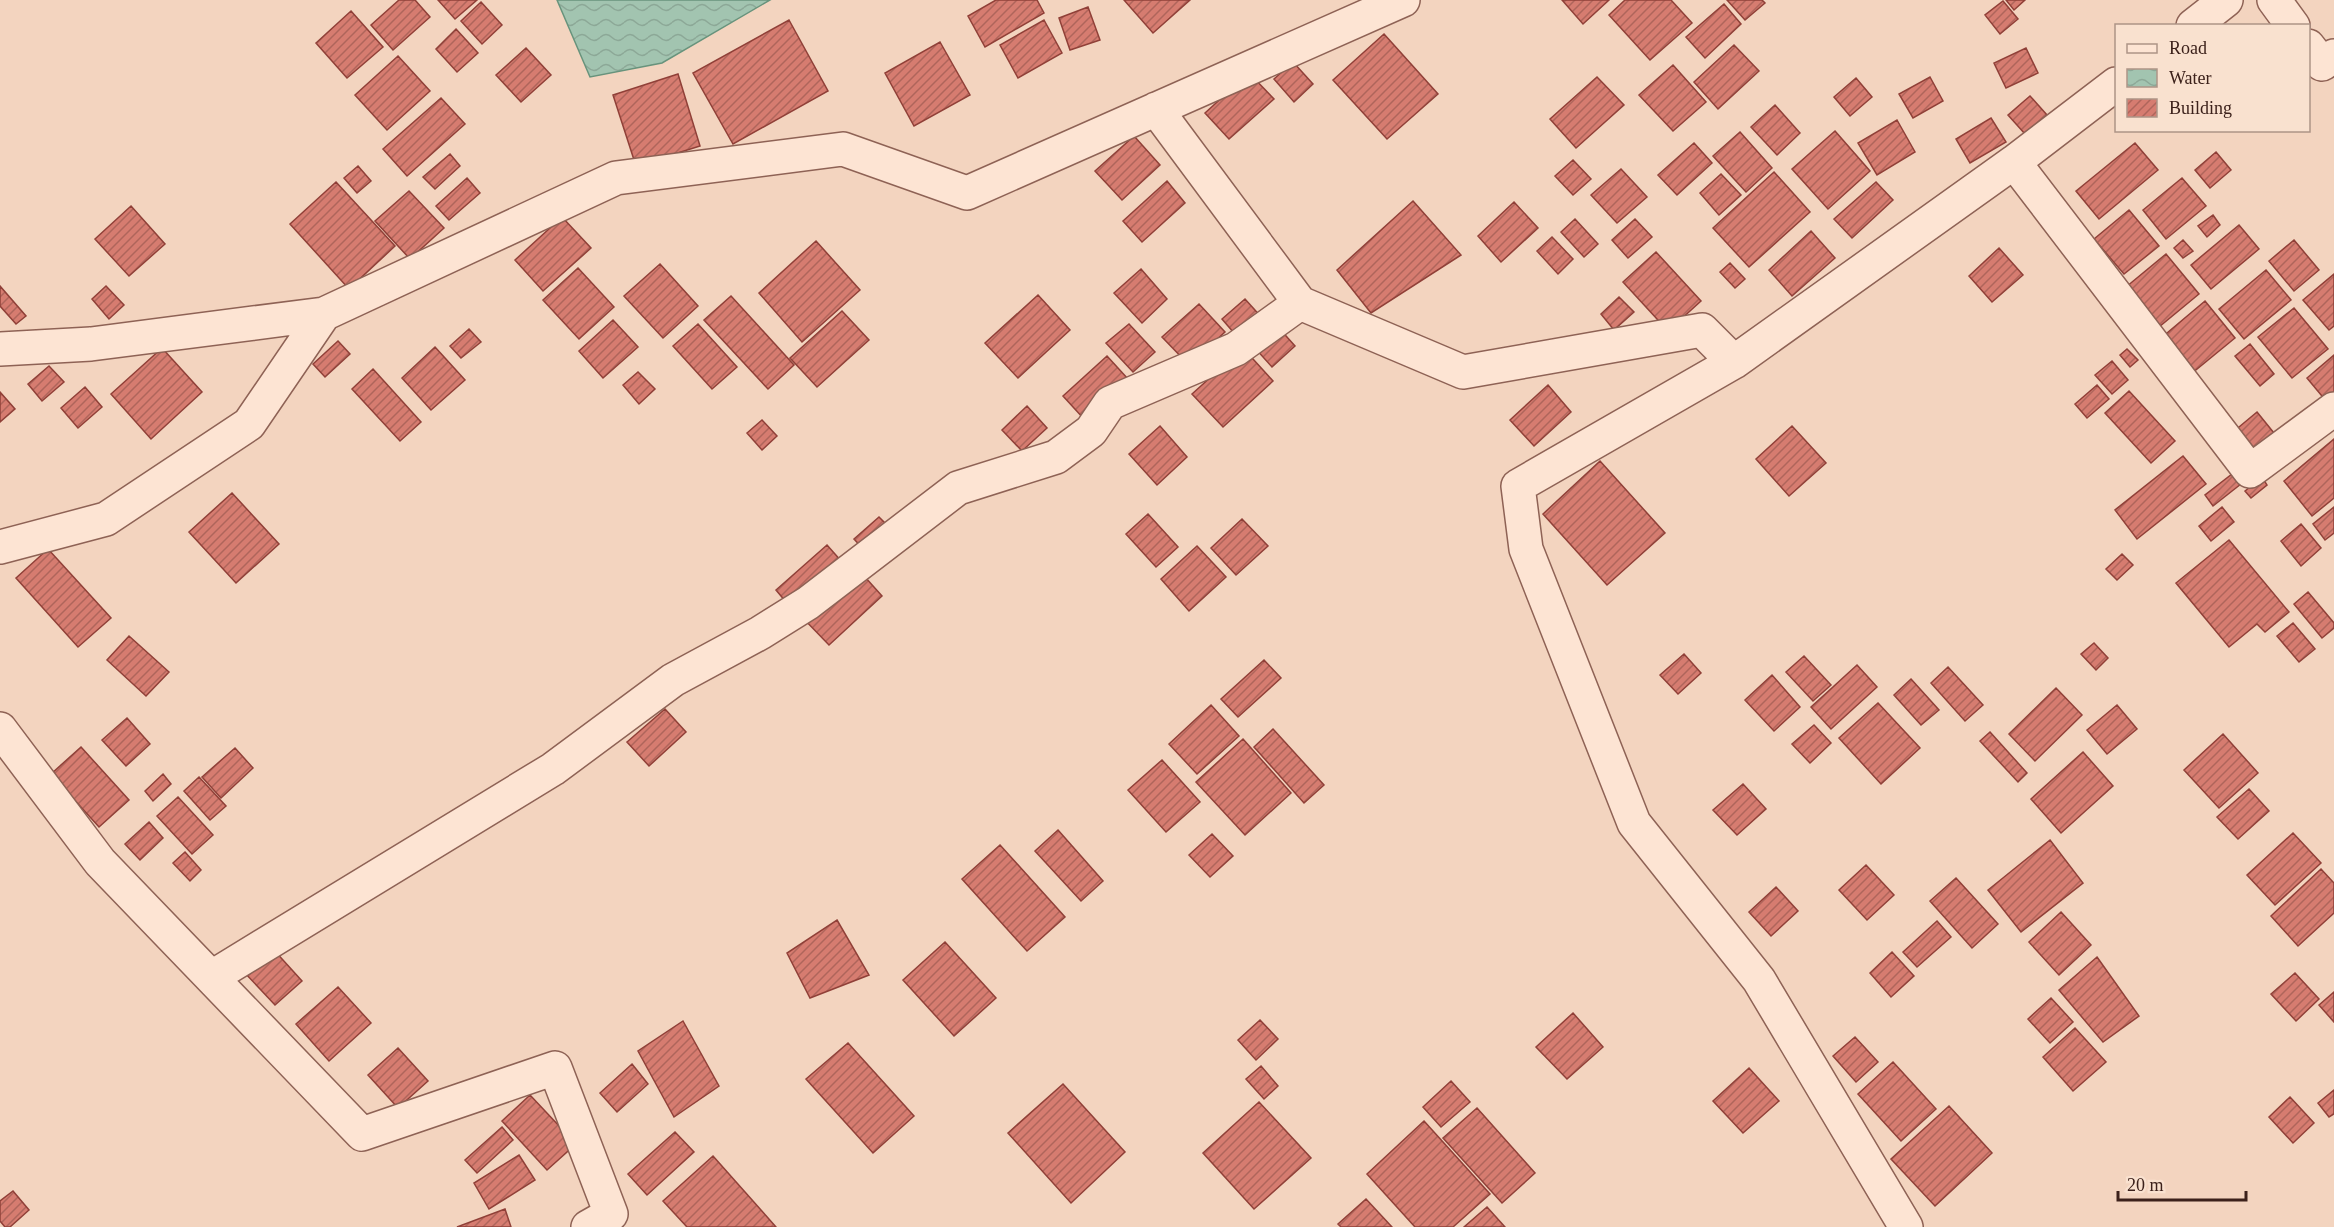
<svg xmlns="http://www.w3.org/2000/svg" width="2334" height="1227" font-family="'Times New Roman',serif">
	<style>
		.water { fill: url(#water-waves); stroke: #68937c; stroke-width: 1.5 }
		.building { fill: url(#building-hatch); stroke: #904038; stroke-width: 1.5 }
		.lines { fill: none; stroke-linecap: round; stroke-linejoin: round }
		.minor-casing { stroke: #8e6255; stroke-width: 36 }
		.minor { stroke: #fde4d3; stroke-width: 33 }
	</style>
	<defs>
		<pattern id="water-waves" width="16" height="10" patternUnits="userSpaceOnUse" patternTransform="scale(1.5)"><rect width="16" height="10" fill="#a2c4b0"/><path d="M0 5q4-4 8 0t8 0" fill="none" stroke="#8ca897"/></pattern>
		<pattern id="building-hatch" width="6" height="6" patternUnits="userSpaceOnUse" patternTransform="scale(1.5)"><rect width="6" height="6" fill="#d67c70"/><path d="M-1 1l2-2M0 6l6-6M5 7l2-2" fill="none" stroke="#af655b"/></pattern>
	</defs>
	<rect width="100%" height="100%" fill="#f3d4bf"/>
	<path class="water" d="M557 0H770L662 63 590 77Z"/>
	<path class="building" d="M399 0H415L430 17 393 50 371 25Z
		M438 0H477L455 19Z
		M996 0H1037L1044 13 985 47 968 16Z
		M1124 0H1190L1153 33Z
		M1562 0H1609L1583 24Z
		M1625 0H1671L1692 23 1650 60 1609 15Z
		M1727 0H1762L1765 3 1745 20Z
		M2006 0H2025L2014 10Z
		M2003 1 2018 19 2000 34 1985 15Z
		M481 2 502 25 482 44 461 21Z
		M1724 4 1741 24 1705 58 1686 37Z
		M1088 7 1100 40 1070 50 1059 18Z
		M351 11 383 47 347 78 316 43Z
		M789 20 828 91 733 144 693 73Z
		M1044 20 1062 53 1018 78 1000 45Z
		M456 29 478 53 457 72 436 49Z
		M1384 34 1438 94 1387 139 1333 80Z
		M940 42 970 95 914 126 885 73Z
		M1734 45 1759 71 1718 109 1694 82Z
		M526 48 551 75 521 102 496 75Z
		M2026 48 2038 73 2006 88 1994 63Z
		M398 56 430 91 387 130 355 95Z
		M1293 62 1313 84 1294 102 1274 79Z
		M1673 65 1706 102 1673 131 1639 95Z
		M1249 73 1274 99 1229 139 1205 113Z
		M678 74 700 146 636 166 613 95Z
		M1597 77 1624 105 1576 148 1550 119Z
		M1930 77 1943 101 1913 118 1899 94Z
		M1856 78 1872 97 1850 116 1834 97Z
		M2030 96 2047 115 2025 134 2008 115Z
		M441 98 465 124 407 176 383 149Z
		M1775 105 1800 133 1777 155 1751 127Z
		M1991 118 2006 142 1970 163 1956 139Z
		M1897 120 1915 152 1877 175 1858 143Z
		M1835 131 1870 171 1828 209 1792 169Z
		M1740 132 1772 168 1746 192 1713 156Z
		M1134 136 1160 165 1122 200 1095 171Z
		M1694 143 1712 163 1677 195 1658 175Z
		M2135 143 2158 170 2099 219 2076 191Z
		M2216 152 2231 170 2210 188 2195 170Z
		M450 154 460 166 435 189 423 177Z
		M1573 160 1591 179 1573 195 1555 176Z
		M358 166 371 181 357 193 344 178Z
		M1621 169 1647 197 1617 223 1591 195Z
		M1774 172 1810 212 1749 267 1713 228Z
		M1721 174 1741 195 1719 215 1700 193Z
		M467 178 480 193 449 220 436 206Z
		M2182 178 2206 206 2166 239 2143 210Z
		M1167 181 1185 203 1142 242 1123 221Z
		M336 182 395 246 349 289 290 224Z
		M1876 182 1893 200 1852 238 1834 219Z
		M409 191 444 228 410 259 375 221Z
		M1413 201 1461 255 1371 313 1337 270Z
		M1514 202 1538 228 1501 262 1478 236Z
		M131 206 165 244 129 276 95 239Z
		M2129 210 2159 246 2124 274 2094 239Z
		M2213 215 2220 225 2207 237 2198 226Z
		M562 217 591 248 543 291 515 260Z
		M1575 219 1598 244 1584 257 1561 232Z
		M1635 219 1652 237 1628 258 1612 240Z
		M2239 225 2259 249 2211 289 2191 265Z
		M1811 231 1835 258 1792 296 1769 270Z
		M1552 237 1573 259 1558 274 1537 251Z
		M2183 240 2193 251 2183 258 2174 248Z
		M2294 240 2319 270 2294 291 2269 261Z
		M816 241 860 290 802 342 759 293Z
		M1999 248 2023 275 1992 302 1969 276Z
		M1656 252 1701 301 1668 331 1623 282Z
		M2166 254 2199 294 2159 327 2126 287Z
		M1730 263 1745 279 1735 288 1720 272Z
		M660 264 698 306 663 338 624 296Z
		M578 268 614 307 579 339 543 300Z
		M1141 269 1167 299 1142 323 1114 293Z
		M2266 270 2291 300 2244 339 2219 309Z
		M2334 274V326L2329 330 2303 300Z
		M0 286 26 316 16 324 0 306Z
		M106 286 124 305 109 319 92 299Z
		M1038 295 1070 330 1018 378 985 343Z
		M731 296 794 365 768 389 704 320Z
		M1619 297 1634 312 1614 330 1601 314Z
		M1245 299 1263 319 1240 340 1222 319Z
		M2205 301 2235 338 2191 374 2161 338Z
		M1199 304 1225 332 1189 365 1162 337Z
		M2294 308 2328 349 2292 378 2258 337Z
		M842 311 869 340 817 387 790 358Z
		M613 320 638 347 603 378 579 351Z
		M698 324 737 367 712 389 673 346Z
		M1129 324 1155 352 1133 372 1106 343Z
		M1278 327 1295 346 1272 367 1255 348Z
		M469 329 481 342 461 358 450 346Z
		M338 341 350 354 325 377 313 364Z
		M2250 344 2274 374 2260 386 2235 356Z
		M435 347 465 380 431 410 402 378Z
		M162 348 202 392 151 439 111 394Z
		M1243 348 1273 381 1223 427 1192 394Z
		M2127 349 2138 360 2130 367 2120 355Z
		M2334 355V404L2331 407 2307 378Z
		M1107 356 1128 379 1084 419 1063 396Z
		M2112 361 2128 380 2112 394 2095 375Z
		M49 366 64 382 42 401 28 384Z
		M373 369 421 422 400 441 352 389Z
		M638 372 655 389 639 404 623 385Z
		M1548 385 1571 412 1534 446 1510 420Z
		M2097 385 2109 399 2087 418 2075 404Z
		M85 387 102 407 78 428 61 408Z
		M2129 391 2175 441 2151 463 2105 413Z
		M0 392 15 409 0 422Z
		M1027 406 1047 428 1022 451 1002 430Z
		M2257 412 2278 438 2254 458 2233 432Z
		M762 420 777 436 762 450 747 433Z
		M1160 426 1187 457 1157 485 1129 454Z
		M1792 426 1826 463 1789 496 1756 459Z
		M2334 439V498L2312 516 2284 481Z
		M2183 456 2206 484 2137 539 2115 510Z
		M1600 461 1665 533 1607 585 1543 514Z
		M2232 474 2241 484 2213 506 2205 495Z
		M2262 477 2267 485 2251 498 2245 491Z
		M232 493 279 544 236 583 189 532Z
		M2222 507 2234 522 2211 541 2199 526Z
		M2334 507V533L2325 540 2313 524Z
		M1148 514 1178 547 1156 567 1126 534Z
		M879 517 891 529 866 552 854 539Z
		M1242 519 1268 546 1236 575 1211 548Z
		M2301 524 2321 548 2301 566 2281 541Z
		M2229 540 2289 612 2265 632 2257 624 2229 647 2176 583Z
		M827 545 842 562 791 608 776 590Z
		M1197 546 1226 577 1189 611 1161 579Z
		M48 549 111 618 78 647 16 578Z
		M2122 554 2133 565 2117 580 2106 569Z
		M856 567 882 596 829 645 801 616Z
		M2308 592 2334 623V628L2322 638 2294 604Z
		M2293 623 2315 649 2299 662 2277 636Z
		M129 636 169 672 146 696 107 660Z
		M2094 643 2108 658 2096 670 2081 654Z
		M1684 654 1701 673 1678 694 1660 675Z
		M1804 656 1831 685 1813 701 1786 672Z
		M1264 660 1281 678 1238 717 1221 699Z
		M1857 665 1877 687 1831 729 1811 707Z
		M1948 667 1983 705 1965 721 1931 683Z
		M1772 675 1800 707 1774 731 1745 700Z
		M1911 679 1939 710 1921 725 1894 695Z
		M2056 688 2082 715 2035 761 2009 734Z
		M1878 703 1920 748 1881 784 1839 738Z
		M1211 705 1239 736 1197 774 1169 744Z
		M2117 705 2137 729 2107 754 2087 730Z
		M665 709 686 732 649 766 627 742Z
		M127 718 150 744 126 766 102 740Z
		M1814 725 1831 743 1810 763 1792 744Z
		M1273 729 1324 785 1304 803 1254 747Z
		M1990 732 2027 773 2018 782 1980 741Z
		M2223 734 2258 773 2219 808 2184 770Z
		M1243 739 1291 793 1245 835 1196 782Z
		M81 747 129 800 99 827 51 774Z
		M235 748 253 768 221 798 202 777Z
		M2083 752 2113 786 2061 833 2031 799Z
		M1162 760 1200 802 1166 832 1128 790Z
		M163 774 171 784 153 801 145 791Z
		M199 777 226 806 210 820 184 791Z
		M1743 784 1766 809 1737 835 1713 810Z
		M2249 789 2269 811 2238 839 2217 817Z
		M178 797 213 835 192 854 157 816Z
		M149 822 163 838 140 860 125 844Z
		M1058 830 1103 881 1081 901 1035 851Z
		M2293 833 2321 863 2275 905 2247 875Z
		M1212 834 1233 856 1210 877 1189 855Z
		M2050 840 2083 883 2021 932 1988 890Z
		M1000 845 1065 917 1027 951 962 879Z
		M185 852 201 870 190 881 173 863Z
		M1866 865 1894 895 1867 920 1839 890Z
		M2321 869 2334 883V913L2298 946 2271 916Z
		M1956 878 1998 924 1972 948 1930 901Z
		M1776 887 1798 911 1771 936 1749 912Z
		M2061 912 2091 945 2059 975 2029 942Z
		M837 920 869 975 810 998 787 953Z
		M1937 921 1951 937 1917 967 1903 952Z
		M945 942 996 998 954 1036 903 980Z
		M273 949 302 981 275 1005 245 973Z
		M1892 952 1914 976 1891 997 1870 973Z
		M2097 957 2139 1016 2103 1042 2059 990Z
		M2295 973 2319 999 2296 1021 2271 994Z
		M338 987 371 1023 329 1061 296 1024Z
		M2334 992V1022L2319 1005Z
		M2051 998 2073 1022 2050 1043 2028 1019Z
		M1573 1013 1603 1047 1567 1079 1536 1047Z
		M1260 1020 1278 1039 1256 1060 1238 1040Z
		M683 1021 719 1086 674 1117 638 1051Z
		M2075 1028 2106 1062 2073 1091 2043 1057Z
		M1855 1037 1878 1062 1856 1082 1833 1056Z
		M848 1043 914 1116 873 1153 806 1079Z
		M398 1048 428 1081 398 1108 368 1075Z
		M1893 1062 1936 1109 1901 1141 1858 1094Z
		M632 1064 648 1084 617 1112 600 1093Z
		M1261 1066 1278 1086 1264 1099 1246 1079Z
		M1749 1068 1779 1101 1743 1133 1713 1101Z
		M1451 1081 1470 1102 1441 1127 1423 1107Z
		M1063 1084 1125 1152 1071 1203 1008 1133Z
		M2334 1090V1114L2329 1117 2318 1103Z
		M530 1095 576 1144 547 1170 502 1121Z
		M2290 1097 2314 1123 2293 1143 2269 1117Z
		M1259 1102 1311 1158 1254 1209 1203 1153Z
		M1949 1106 1992 1153 1935 1206 1891 1159Z
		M1477 1108 1535 1173 1502 1203 1443 1138Z
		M1424 1121 1490 1194 1453 1227H1415L1367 1174Z
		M502 1127 513 1140 477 1173 465 1160Z
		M675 1132 694 1152 647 1195 628 1174Z
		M519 1155 535 1180 489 1209 474 1183Z
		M713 1156 776 1227H687L663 1201Z
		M13 1191 29 1210 10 1227H5L0 1221V1201Z
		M1366 1199 1392 1227H1341L1338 1224Z
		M1487 1207 1505 1227H1464Z
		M505 1209 511 1227H457Z"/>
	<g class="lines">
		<g class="minor-casing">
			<path id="minor" d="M2274 0 2293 26
				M2193 26 2226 0
				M2308 46 2322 64 2334 56
				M1156 109 1300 303
				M2014 162 2116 84
				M0 349 91 344 324 314 616 178 843 149 967 193 1403 0
				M0 547 106 519 249 424 324 314
				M0 729 100 862 362 1134 555 1068 611 1214 588 1227
				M212 977 553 769 673 680 760 633 808 603 958 488 1056 457 1091 431 1110 403 1236 349 1300 303 1463 372 1702 330 1734 362
				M1906 1227 1759 980 1634 823 1526 549 1518 486 1734 362 2014 162 2250 471 2334 409"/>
		</g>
		<use href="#minor" class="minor"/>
	</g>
	<rect x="2115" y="24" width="195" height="108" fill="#f9e1cf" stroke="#ad9487" stroke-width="1.5"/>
	<rect x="2127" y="44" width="30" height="9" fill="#fde4d3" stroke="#ad9487" stroke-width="1.5"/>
	<text x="2169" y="54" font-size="18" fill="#3c211b">Road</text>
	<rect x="2127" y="69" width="30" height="18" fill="url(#water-waves)" stroke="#ad9487" stroke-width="1.5"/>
	<text x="2169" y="84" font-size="18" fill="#3c211b">Water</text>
	<rect x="2127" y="99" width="30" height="18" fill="url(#building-hatch)" stroke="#ad9487" stroke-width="1.5"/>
	<text x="2169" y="114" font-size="18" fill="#3c211b">Building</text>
	<path d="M2118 1191v9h128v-9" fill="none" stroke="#3c211b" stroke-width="3"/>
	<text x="2127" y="1191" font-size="18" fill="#3c211b" stroke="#f9e1cf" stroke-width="4.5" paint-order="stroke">20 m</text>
</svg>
